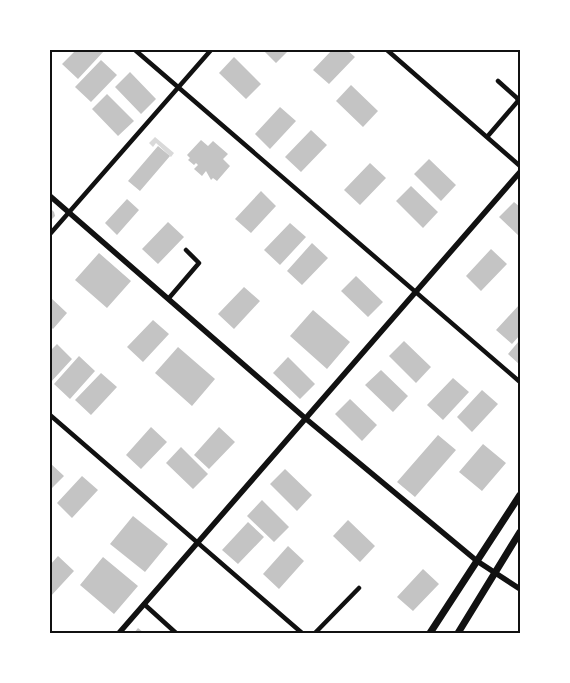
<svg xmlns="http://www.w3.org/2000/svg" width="570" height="683" font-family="Inter,sans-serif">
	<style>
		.water { fill: #d9d9d9 }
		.building { fill: #c4c4c4 }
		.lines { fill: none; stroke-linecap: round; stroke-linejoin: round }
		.minor { stroke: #111; stroke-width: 4.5 }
		.tertiary { stroke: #111; stroke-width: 5.5 }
		.primary { stroke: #111; stroke-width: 7 }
		.neatline { fill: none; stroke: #111; stroke-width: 2 }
	</style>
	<rect width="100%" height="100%" fill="#fff"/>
	<path class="water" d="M155 137 174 153 171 157 156 143 153 147 149 143Z"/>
	<path class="building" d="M76 50 104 51 78 79 62 64Z
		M263 50H289L276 63Z
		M332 50H347L355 57 329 84 313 70Z
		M234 57 261 84 246 99 219 73Z
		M101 60 117 75 91 102 75 87Z
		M130 72 156 99 141 114 115 87Z
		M351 85 378 111 363 127 336 101Z
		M107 94 134 121 118 136 92 109Z
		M280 107 296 121 270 149 255 134Z
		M311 130 327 145 301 172 285 157Z
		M201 140 208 146 213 141 228 154 223 159 230 166 217 181 213 178 211 180 206 171 202 176 194 169 198 165 196 163 194 165 188 160 190 158 187 155Z
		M158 146 170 156 140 191 128 181Z
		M429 159 456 185 441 201 414 174Z
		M370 163 386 178 360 205 344 190Z
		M411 186 438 212 423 228 396 201Z
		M261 191 276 206 251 233 235 219Z
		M127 199 139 210 117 235 105 223Z
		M514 202 520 207V237L499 217Z
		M50 208 54 212 55 216 50 221Z
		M168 222 184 237 158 264 142 249Z
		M290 223 306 237 280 265 264 250Z
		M312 243 328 258 302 285 287 271Z
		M491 249 507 264 481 291 466 276Z
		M99 253 131 281 107 308 75 280Z
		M356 276 383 302 368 317 341 291Z
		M244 287 260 301 234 329 218 314Z
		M50 297 67 313 53 329 50 326Z
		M520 304V335L512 344 496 330Z
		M313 310 350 342 327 369 290 336Z
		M153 320 169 334 143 362 127 347Z
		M404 341 431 367 416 383 389 356Z
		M519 341 520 342V365L508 354Z
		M57 344 72 359 50 383V351Z
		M178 347 215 379 192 406 155 373Z
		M79 356 95 371 70 399 54 384Z
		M288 357 315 384 300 399 273 373Z
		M381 370 408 396 393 412 365 385Z
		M101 373 117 387 91 415 75 400Z
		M453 378 469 392 443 420 427 405Z
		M482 390 498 404 472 432 457 417Z
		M350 399 377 425 362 441 335 414Z
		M151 427 167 442 141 469 126 455Z
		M219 427 235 442 209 469 194 455Z
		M438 435 456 450 415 497 397 482Z
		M483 444 506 463 482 491 459 472Z
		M181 447 208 474 193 489 166 463Z
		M50 463 64 476 50 490Z
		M285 469 312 495 297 511 270 484Z
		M82 476 98 490 72 518 57 503Z
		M262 500 289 527 274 542 247 516Z
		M133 516 168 544 145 572 110 544Z
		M348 520 375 546 360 562 333 536Z
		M248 522 264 537 238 564 222 550Z
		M288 546 304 561 279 589 263 574Z
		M58 556 74 571 50 597V565Z
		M103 557 138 586 114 614 80 585Z
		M423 569 439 584 413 611 397 597Z
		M138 628 144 633H134Z"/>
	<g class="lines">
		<path class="minor" d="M135 50 520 382
			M387 50 520 166
			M487 137 518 101 517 98 498 81
			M50 234 211 50
			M169 298 199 263 186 250
			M50 415 302 633
			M144 604 176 633
			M315 633 359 588"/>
		<path class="tertiary" d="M50 196 305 418 477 561 520 589
			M119 633 520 172"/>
		<path class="primary" d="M430 633 520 495
			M458 633 520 532"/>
	</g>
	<rect width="570" height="683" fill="none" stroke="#ffffff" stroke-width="102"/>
	<rect x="51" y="51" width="468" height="581" class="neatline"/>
</svg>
